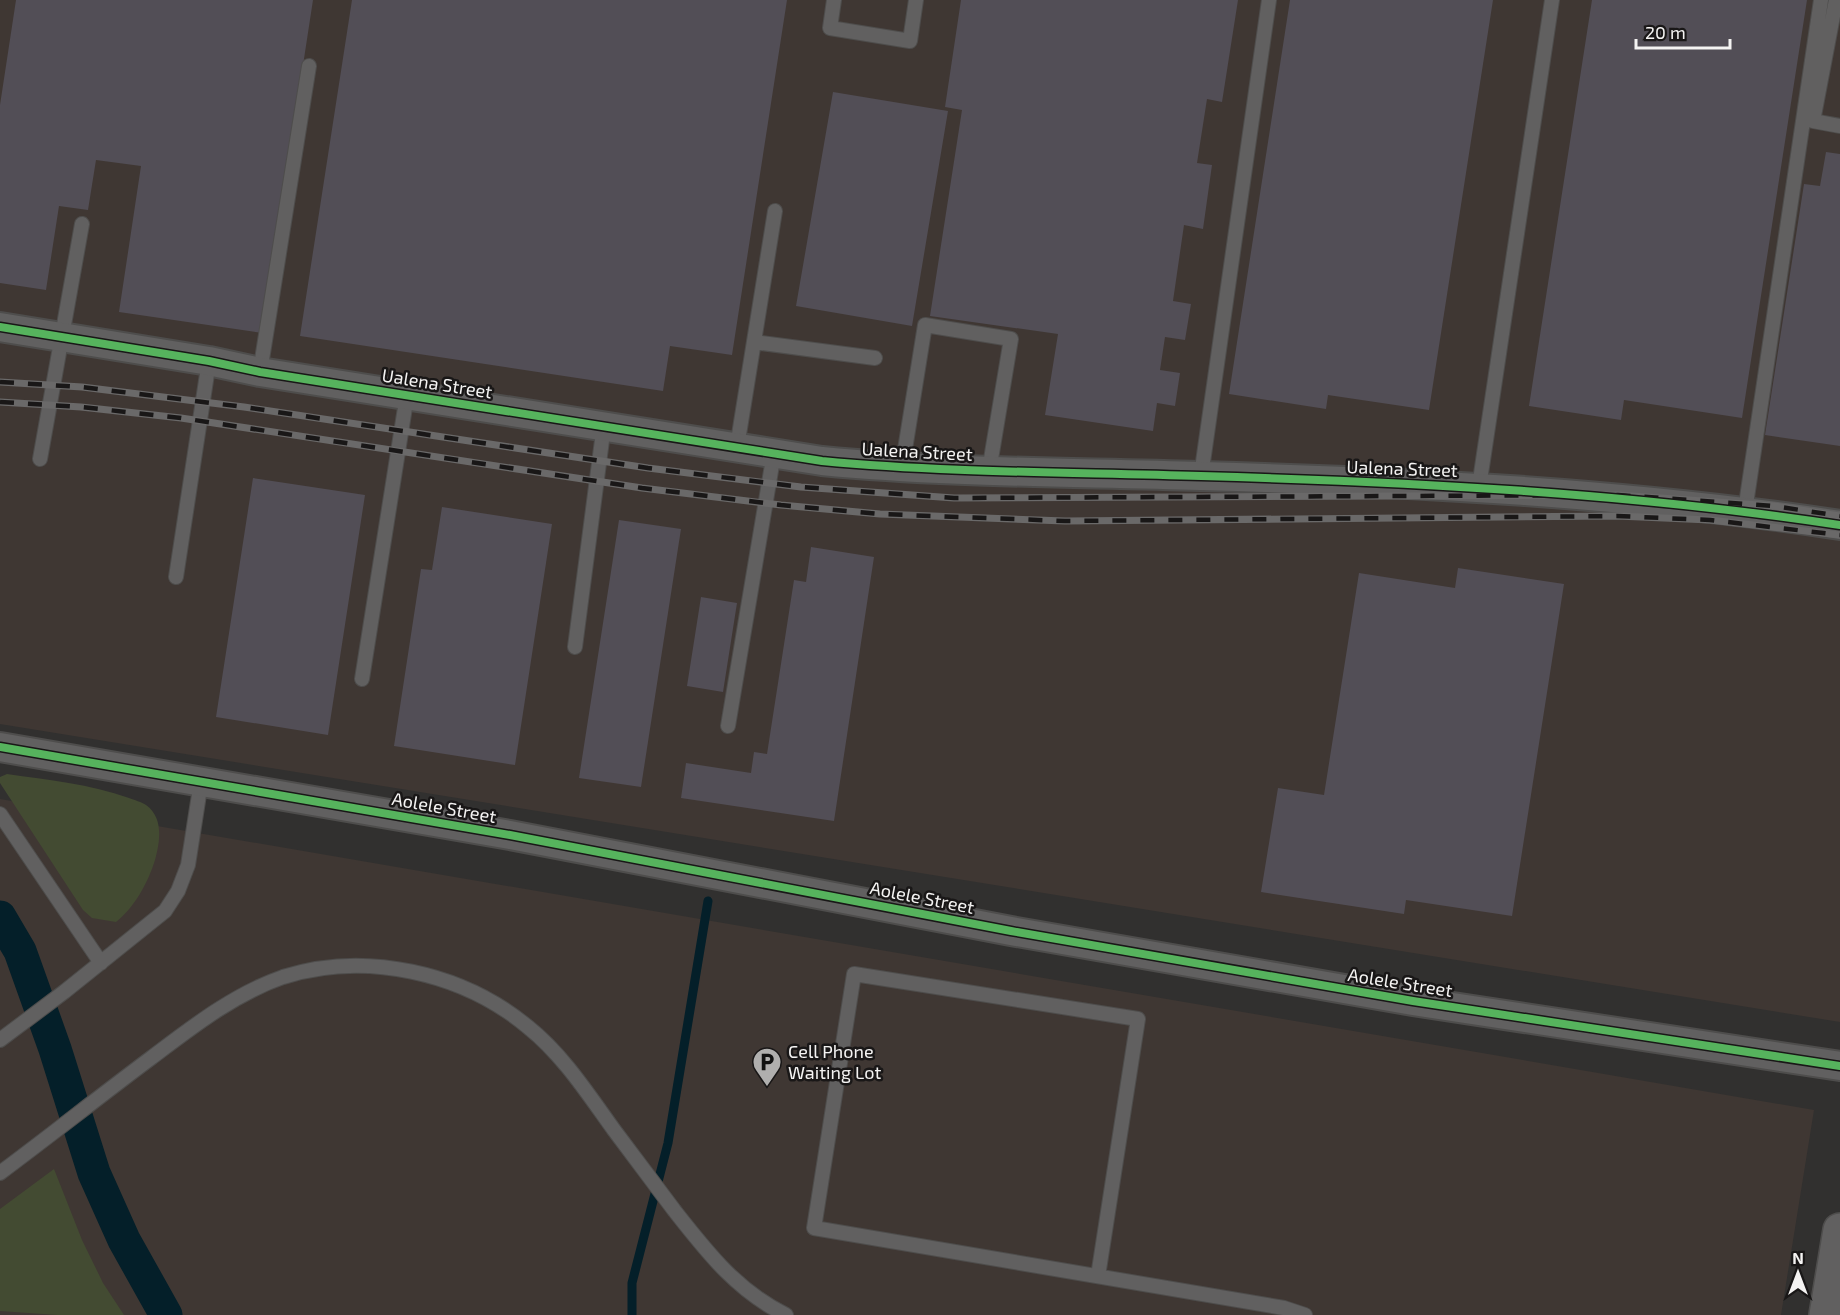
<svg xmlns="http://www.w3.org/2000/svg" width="1840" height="1315" font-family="'Exo 2',sans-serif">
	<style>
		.built { fill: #3f3733 }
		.green { fill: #434b32 }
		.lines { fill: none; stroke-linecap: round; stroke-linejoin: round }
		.stream { stroke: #041f29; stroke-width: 9 }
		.canal { stroke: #041f29; stroke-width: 33 }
		.building { fill: #524e56 }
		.service-casing { stroke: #4e4d4c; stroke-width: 16 }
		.minor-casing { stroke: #4e4d4c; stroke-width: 32 }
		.tertiary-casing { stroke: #4e4d4c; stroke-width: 36 }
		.service { stroke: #616060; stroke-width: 14 }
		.minor { stroke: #616060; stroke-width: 28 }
		.tertiary { stroke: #616060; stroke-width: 33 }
		.rail-casing { stroke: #6a6969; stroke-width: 7 }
		.rail { stroke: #191717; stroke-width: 4.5; stroke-dasharray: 14; stroke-linecap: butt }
		.cycleway-casing { stroke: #191717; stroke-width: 11 }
		.cycleway { stroke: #56b35d; stroke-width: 8 }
		.labels { text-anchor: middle; stroke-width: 5; stroke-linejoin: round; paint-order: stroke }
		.street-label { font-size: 18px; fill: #f4f3f2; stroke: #191717 }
		.poi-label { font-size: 18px; fill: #f4f3f2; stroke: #191717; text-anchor: start }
	</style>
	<rect width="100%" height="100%" fill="#31302f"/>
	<path class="built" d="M0 0H1840V1022L0 724Z
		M0 799 1814 1110 1781 1315H0Z"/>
	<path class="green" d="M7 774C48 780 90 784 129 798 134 800 142 802 146 805 164 818 160 842 155 860 148 883 134 908 116 922L92 918 83 910 0 783V777Z
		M54 1169 82 1240 103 1283 124 1315H57L0 1311V1209Z"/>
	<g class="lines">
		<path class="stream" d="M632 1315V1283L668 1143 708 901"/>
		<path class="canal" d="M0 917 20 951 55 1049 94 1173 124 1240 166 1315"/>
	</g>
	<path class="building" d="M16 0H313L262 333 119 312 141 166 96 160 88 210 59 206 46 290 0 283V105Z
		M352 0H787L732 355 670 346 663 391 300 336Z
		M961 0H1238L1222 102 1207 99 1197 163 1212 165 1203 229 1184 225 1173 301 1191 304 1185 340 1165 337 1160 370 1180 373 1175 406 1157 403 1153 431 1045 415 1058 334 930 316 962 110 945 107Z
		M1290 0H1493L1429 410 1328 395 1326 409 1229 394Z
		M1592 0H1807L1742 418 1624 400 1621 420 1529 406Z
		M833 92 948 111 912 326 796 306Z
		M1826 152 1840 154V446L1765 435 1804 184 1820 186Z
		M253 478 365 495 328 735 216 717Z
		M442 507 552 524 515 765 394 746 421 569 432 570Z
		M619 520 681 529 641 787 579 778Z
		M811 547 874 557 834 821 681 798 686 763 751 773 754 752 767 754 794 580 806 582Z
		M1458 568 1564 584 1512 916 1406 900 1404 914 1261 892 1278 788 1324 795 1359 573 1455 588Z
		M701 597 737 603 723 692 687 686Z"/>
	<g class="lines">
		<g class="service-casing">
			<path id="service" d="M834 0 830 28 910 41 916 0
				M1836 0 1813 121 1840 126
				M754 342 875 358
				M260 372 309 66
				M737 447 775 211
				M40 459 82 224
				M902 468 925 325 1011 339 989 471
				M1201 476 1269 0
				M1479 487 1552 0
				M1745 511 1821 0
				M176 577 209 361
				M575 647 604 425
				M362 679 407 395
				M728 726 774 453
				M0 814 101 963
				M0 1040 64 992 165 911 178 891 188 865 201 782
				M0 1173C51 1135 100 1096 151 1058 192 1027 234 994 283 977 365 951 462 972 528 1027 563 1055 588 1094 614 1130 634 1157 654 1183 674 1210 707 1252 737 1291 786 1315
				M1098 1276 1138 1019 854 974 814 1228 1284 1308 1305 1315"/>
		</g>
		<g class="minor-casing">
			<path id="minor" d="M0 327 209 361 260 372 822 461C948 473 1074 472 1201 476 1415 482 1629 493 1840 525
				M0 747 510 835 1011 931 1413 1001 1840 1066"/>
		</g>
		<g class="tertiary-casing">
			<path id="tertiary" d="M1826 1315 1840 1230"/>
		</g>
		<use href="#service" class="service"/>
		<use href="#minor" class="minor"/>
		<use href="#tertiary" class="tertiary"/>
		<g class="rail-casing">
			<path id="rail" d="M0 382 82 387 244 407 648 468 801 487 954 498 1618 495 1774 506 1840 516
				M0 402 81 407 181 418 642 488 781 505 880 514 1065 521 1617 516 1710 520 1840 535"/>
		</g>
		<use href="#rail" class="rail"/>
		<g class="cycleway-casing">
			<path id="cycleway" d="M0 327 209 361 260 372 822 461C948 473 1074 472 1201 476 1415 482 1629 493 1840 525
				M0 747 510 835 1011 931 1413 1001 1840 1066"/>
		</g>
		<use href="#cycleway" class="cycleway"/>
	</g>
	<defs>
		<g id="parking-pin" transform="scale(1.5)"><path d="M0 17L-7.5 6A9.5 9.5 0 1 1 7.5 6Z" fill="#b0afae" stroke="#191717"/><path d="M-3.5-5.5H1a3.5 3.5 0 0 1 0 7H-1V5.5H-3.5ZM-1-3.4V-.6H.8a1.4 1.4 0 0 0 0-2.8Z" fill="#111"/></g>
	</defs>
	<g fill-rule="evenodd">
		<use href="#parking-pin" x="767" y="1062"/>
	</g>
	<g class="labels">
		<g class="street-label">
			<text transform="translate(437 384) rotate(9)" y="6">Ualena Street</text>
			<text transform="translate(917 452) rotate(3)" y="6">Ualena Street</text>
			<text transform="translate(1402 469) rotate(2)" y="6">Ualena Street</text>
			<text transform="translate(444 808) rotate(10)" y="6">Aolele Street</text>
			<text transform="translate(922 898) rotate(11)" y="6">Aolele Street</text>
			<text transform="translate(1400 983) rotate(9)" y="6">Aolele Street</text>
		</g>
		<g class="poi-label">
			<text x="788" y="1058">Cell Phone<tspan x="788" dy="21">Waiting Lot</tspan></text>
		</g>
	</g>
	<g transform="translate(1798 1273)" stroke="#191717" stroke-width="4.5" paint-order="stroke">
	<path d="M0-4.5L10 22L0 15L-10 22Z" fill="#f4f3f2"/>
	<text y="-9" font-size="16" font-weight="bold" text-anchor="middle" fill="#f4f3f2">N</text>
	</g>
	<path d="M1636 39v9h94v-9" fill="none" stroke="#f4f3f2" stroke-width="3"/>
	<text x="1645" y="39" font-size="18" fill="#f4f3f2" stroke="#191717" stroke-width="4.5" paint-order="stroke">20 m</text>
</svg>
